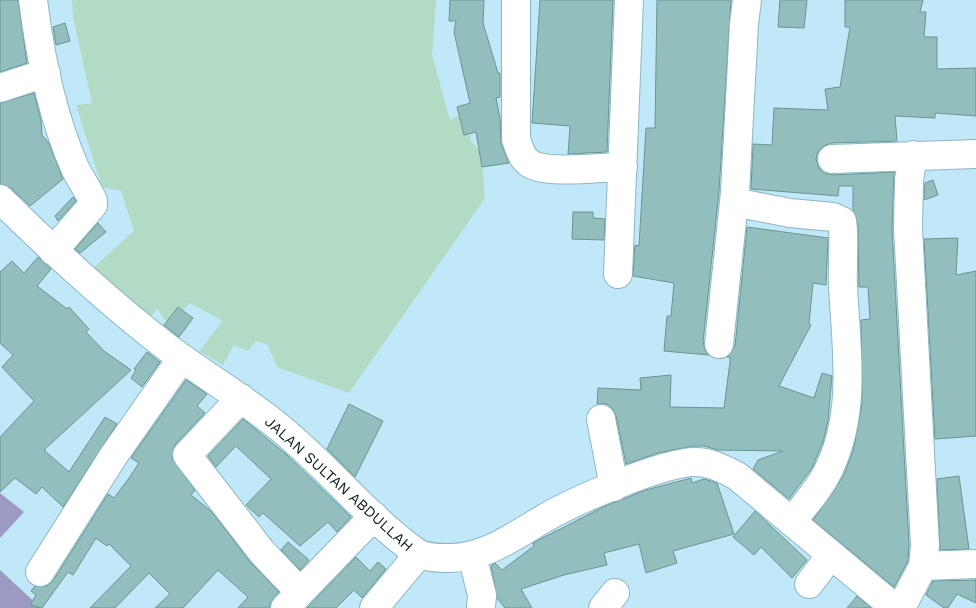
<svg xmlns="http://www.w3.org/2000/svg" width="976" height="608" font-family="'Work Sans',sans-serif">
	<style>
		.green { fill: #b1dbc4 }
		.water { fill: #9c99c3 }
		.building { fill: #92bfbd; stroke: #699492 }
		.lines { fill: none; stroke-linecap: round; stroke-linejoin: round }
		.minor-casing { stroke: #8eb5c5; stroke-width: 30 }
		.minor { stroke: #fff; stroke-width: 28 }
		.labels { text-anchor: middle; stroke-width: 5; stroke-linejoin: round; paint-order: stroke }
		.street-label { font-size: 15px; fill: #0c1b21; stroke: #fff }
	</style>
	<rect width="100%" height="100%" fill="#c0e8f8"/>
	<path class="green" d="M72 0H436L432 55 450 120 467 112 471 141 481 152 485 198 349 393 277 367 268 345 256 341 248 351 234 345 223 365 199 351 223 321 190 303 169 326 157 308 149 320 91 270 134 231 121 191 102 187 76 105 92 103 73 17Z"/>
	<path class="water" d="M0 493 24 512 0 538Z
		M0 570 41 608H0Z"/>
	<path class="building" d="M0 0H18L27 63 0 72Z
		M450 0H484L483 23 498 73H500V97L496 98 500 118 501 144 509 163 482 167 476 132 464 135 457 107 470 103 454 32 456 21H449Z
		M540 0H613L607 152 568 154 570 126 532 123Z
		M657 0H731L719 191 703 342 705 350 709 355 664 351 667 316H671L674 283 633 276 635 245 639 246 646 128H655Z
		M780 0H807L804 28 778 27Z
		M845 0H923L920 12H926L924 37H937V69L976 68V116L935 113V118L895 116 897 141 831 143 824 146 818 151 816 159 819 168 824 173 832 175 894 172 892 229 909 545 908 561 894 587 813 520 844 475 853 451 862 404 861 320 870 319 868 287H859L858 225 853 211V186H839L838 196 751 189 753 144 772 145 774 108 828 110 825 89 840 87 850 27H845Z
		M65 23 70 41 56 45 53 27Z
		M34 93 41 120 42 135 49 143 63 179 30 206 11 188 0 184V103Z
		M933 180 938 195 924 200 925 183Z
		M73 197 76 201 58 221 55 216Z
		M573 212H593V218L605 219 604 240 572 239Z
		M98 223 106 232 80 253 75 249Z
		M747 227 828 238 826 285 813 283 809 323 811 325 779 386 814 398 822 373 832 376 828 421 823 442 812 468 789 499 753 469 758 460 783 451 718 450 704 446H693L658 453 626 464 616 416 612 408 607 404H597L598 388 641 390 640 378 671 375 670 407 724 408 730 362V357H727L735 346Z
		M958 238 956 275 976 271V436L935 439 924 239Z
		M38 257 51 269 37 286 67 309 69 307 89 329 86 332 104 351 131 370 44 450 69 472 105 417 117 424 63 507 42 487 36 494 15 478 0 492V437L34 401 2 367 13 355 0 343V272L12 261 24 273Z
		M178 307 193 318 179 337 164 325Z
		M147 352 160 362 142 387 131 378 136 370 134 369Z
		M186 380 207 394 197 406 205 413 175 445 172 458 195 490 191 495 212 512 250 562 279 592 270 604V608H238L248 597 218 570 183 608H155L170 594 149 573 115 608H90L131 566 109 544 107 546 96 538 73 575 68 572 42 608 30 605 36 595 31 591 35 586H47L53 581 108 494 114 498 129 478 139 463 131 458Z
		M349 404 383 421 355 477 327 449Z
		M243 419 287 455 351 517 337 532 328 522 300 546 263 513 259 517 246 505 271 479 236 446 216 467 208 456Z
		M959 476 969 549 940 550 937 479Z
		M691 478 692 483 704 479 717 483 734 534 673 551 677 563 646 573 639 544 604 553 607 565 564 575 521 589 532 608H505L497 598 491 566 495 563 502 570 534 546 533 543 603 507 646 490Z
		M755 511 807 560 792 578 761 547 754 555 733 537Z
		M288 542 309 560 300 570 281 550Z
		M356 557 370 571 378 562 386 569 362 598 354 590 336 608H307Z
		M976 580V603L957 594 948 608H944L926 595 933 581Z
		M857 596 871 608H847Z"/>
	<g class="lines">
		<g class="minor-casing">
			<path id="minor" d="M33 0C40 56 52 116 75 168 80 179 88 189 93 201V205L53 251
				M516 0V139C519 147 521 157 529 163 546 175 601 167 623 167
				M0 88 46 73
				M832 159 976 154
				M0 199C52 250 106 300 164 345 202 374 244 398 280 428 328 467 366 516 416 552 423 557 438 558 446 558 484 559 514 536 545 518 574 501 663 462 695 462 711 462 723 469 737 476L895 608
				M734 202 790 213 833 217 842 221C845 232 842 271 843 286 846 348 857 410 829 469 820 488 805 505 792 521
				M618 274 629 0
				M719 344 735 192 744 24 747 0
				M241 398 187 455 262 552 300 592
				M601 419 614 487
				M472 555 482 595 481 608
				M923 566 976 564
				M40 572 114 455 182 358
				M809 584 831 555
				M285 608 374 516
				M374 608 418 555
				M603 608 615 593
				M901 608 923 566 925 545 908 228 909 180 913 155"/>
		</g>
		<use href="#minor" class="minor"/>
	</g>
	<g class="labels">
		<g class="street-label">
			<text transform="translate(339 484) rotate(42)" y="5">JALAN SULTAN ABDULLAH</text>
		</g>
	</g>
</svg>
